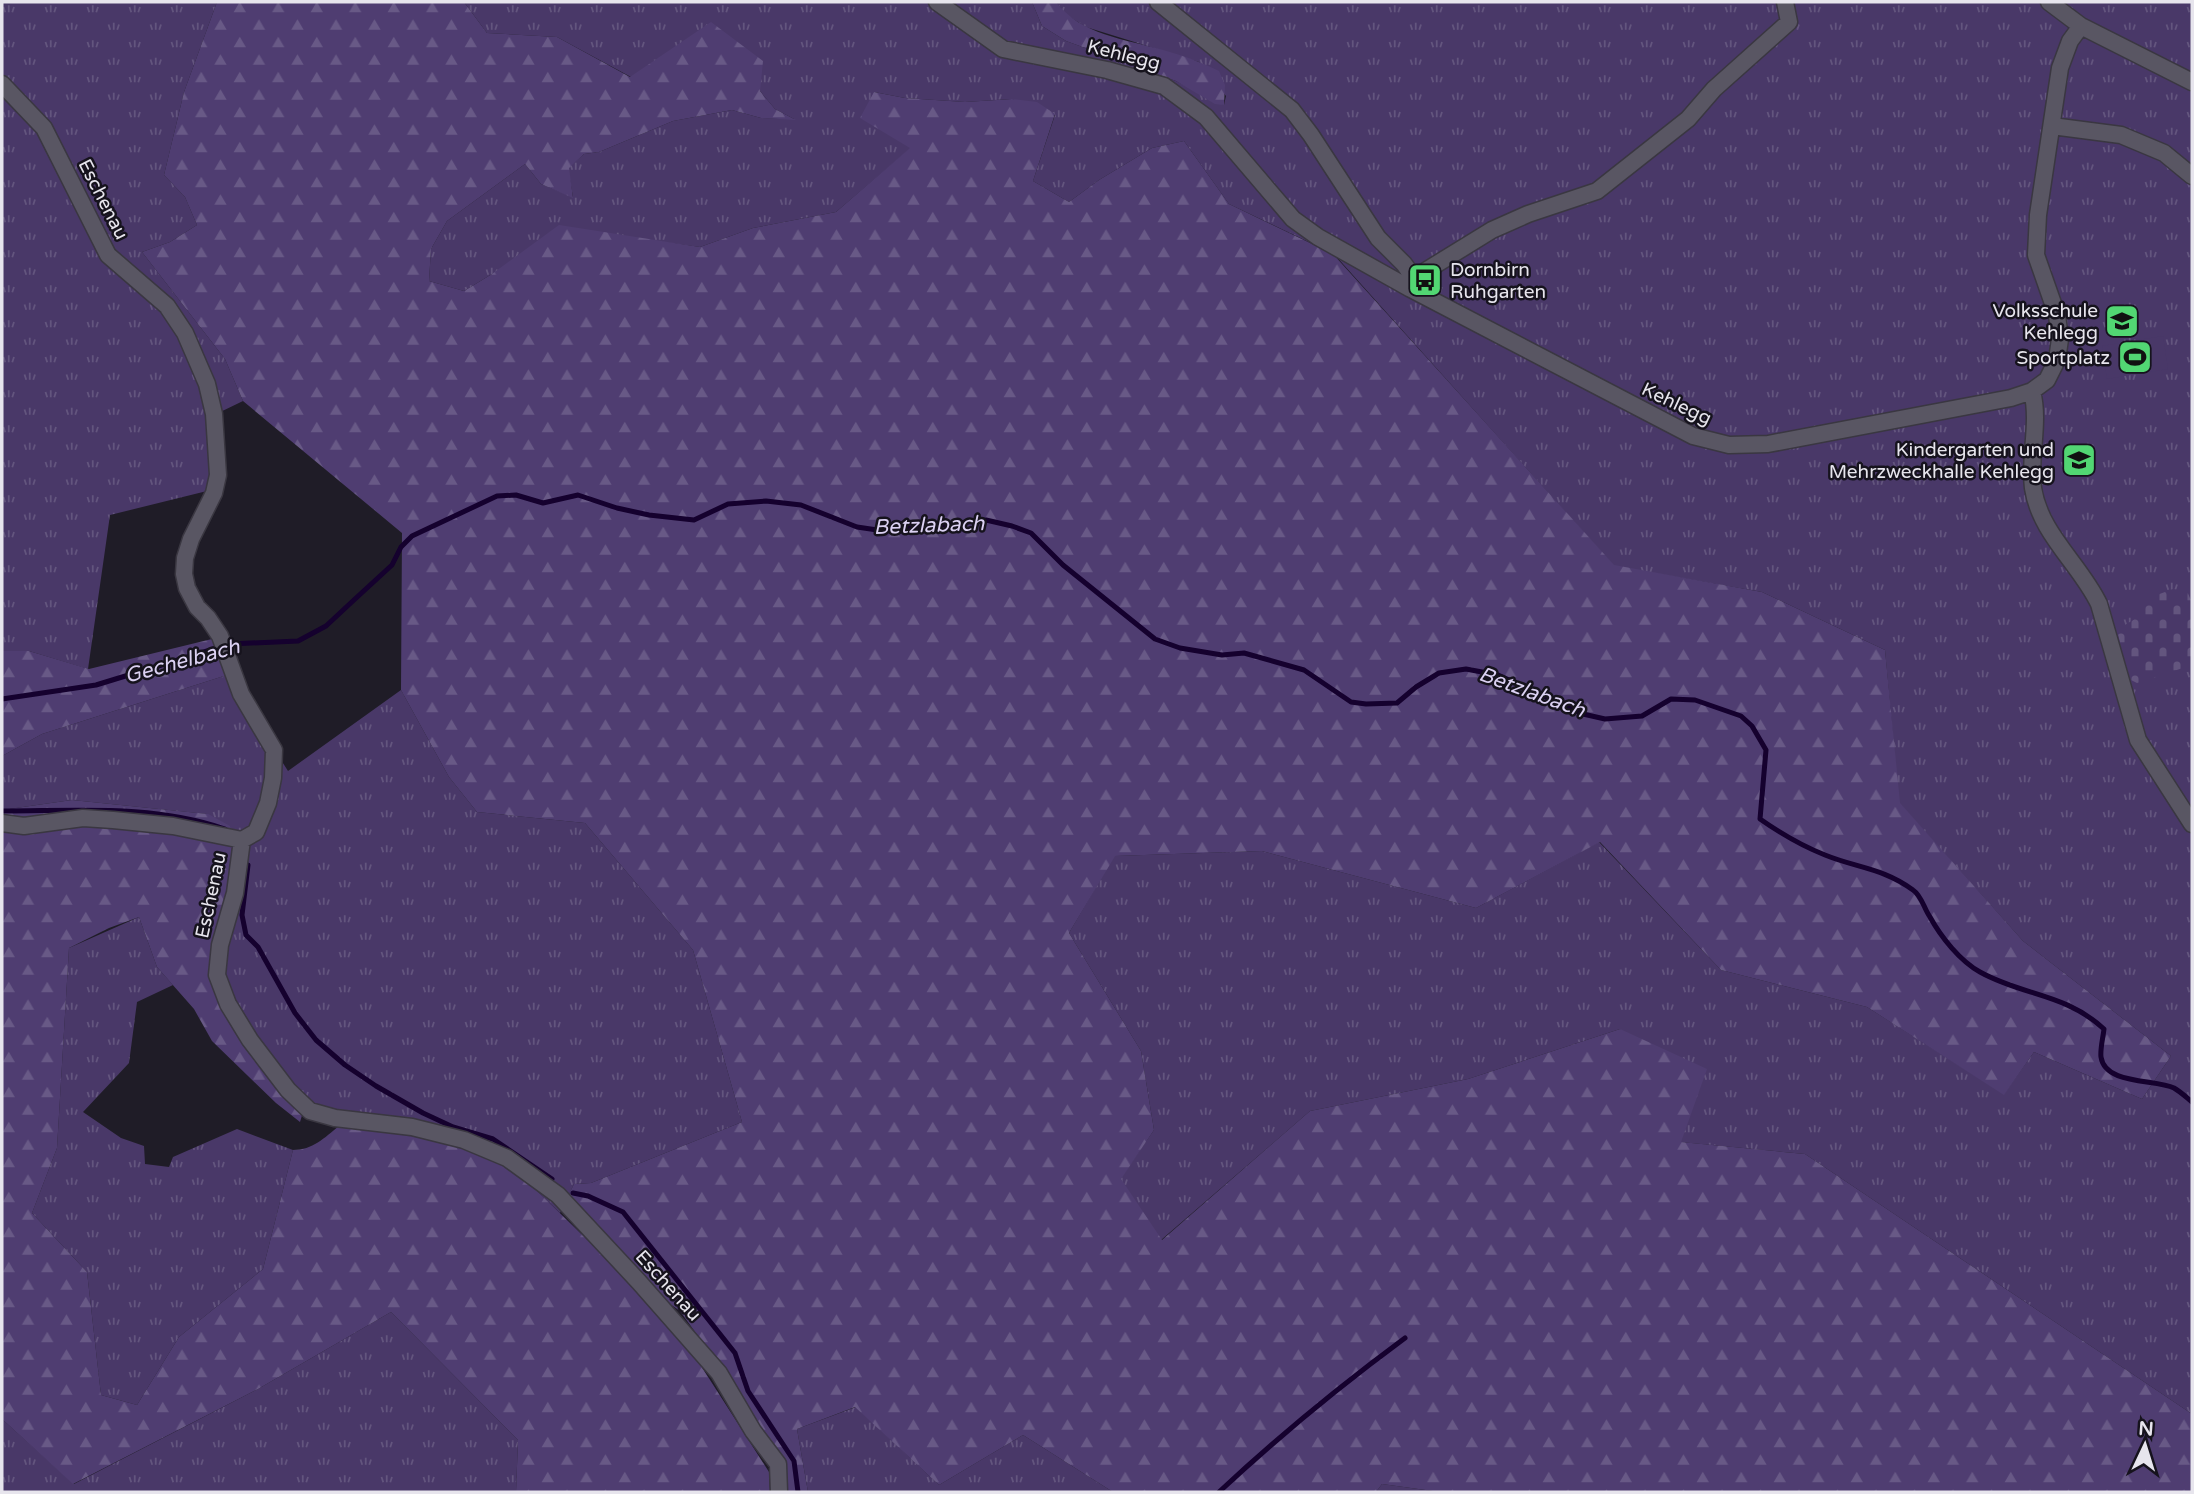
<svg xmlns="http://www.w3.org/2000/svg" width="2194" height="1494" font-family="'Varela Round',sans-serif">
	<style>
		.grass { fill: url(#grass-tufts) }
		.forest { fill: url(#forest-firs) }
		.cemetery { fill: url(#cemetery-stones) }
		.pitch { fill: #493868 }
		.lines { fill: none; stroke-linecap: round; stroke-linejoin: round }
		.stream { stroke: #15012e; stroke-width: 5 }
		.minor-casing { stroke: #3a3741; stroke-width: 19 }
		.minor { stroke: #595663; stroke-width: 16 }
		.labels { text-anchor: middle; stroke-width: 5; stroke-linejoin: round; paint-order: stroke }
		.street-label { font-size: 19px; fill: #e7e5ed; stroke: #16131d }
		.poi-label { font-size: 19px; fill: #e7e5ed; stroke: #16131d; text-anchor: end }
		.water-label { font-size: 21px; font-style: italic; fill: #dbd1f2; stroke: #16131d }
	</style>
	<defs>
		<pattern id="grass-tufts" width="24" height="20" patternUnits="userSpaceOnUse" patternTransform="scale(1.75)"><rect width="24" height="20" fill="#493868"/><path d="M3 7l-1-3M5 7V3M7 7l1-3M15 17l-1-3M17 17v-4M19 17l1-3" fill="none" stroke="#63557e"/></pattern>
		<pattern id="forest-firs" width="22" height="20" patternUnits="userSpaceOnUse" patternTransform="scale(1.75)"><rect width="22" height="20" fill="#4f3d71"/><path d="M5 1l3.5 6h-7zM16 11l3.5 6h-7z" fill="#685986"/></pattern>
		<pattern id="cemetery-stones" width="16" height="16" patternUnits="userSpaceOnUse" patternTransform="scale(1.75)"><rect width="16" height="16" fill="#493868"/><path d="M2 7V4a2 2 0 0 1 4 0v3zM10 15v-3a2 2 0 0 1 4 0v3z" fill="#63557e"/></pattern>
	</defs>
	<rect width="100%" height="100%" fill="#1f1c27"/>
	<path class="grass" d="M2 2H217L184 92 164 175 185 197 197 225 170 242 142 252 225 359 243 401 212 416 211 490 110 515 88 669 29 651H2Z
		M464 2H1032L1042 26 1066 41 1176 81 1224 105 1226 96 1199 62 1086 27 1065 14 1056 2H2192V1414L1805 1154 1680 1142 1620 1029 1468 1079 1310 1111 1161 1240 1120 1179 1154 1130 1141 1051 1069 933 1114 856 1262 851 1476 908 1599 842 1721 970 1867 1007 2004 1094 2034 1052 2142 1099 2171 1056 2023 941 1899 803 1885 650 1762 592 1614 566 1334 254 1229 204 1184 141 1152 148 1099 180 1069 202 1033 181 1055 115 1012 99 965 102 905 98 874 92 911 148 836 212 753 228 700 247 649 240 492 274 464 291 429 281 431 249 447 221 525 164 541 184 573 197 568 168 584 154 599 152 673 121 732 110 761 118 794 119 775 109 760 91 631 77 557 37 487 33Z
		M227 675 288 771 401 690 449 777 477 812 585 823 693 950 742 1122 591 1183 574 1184 560 1213 531 1185 384 1133 339 1126 303 1112 253 1057 231 1031 216 992 211 963 229 880 207 814 72 800 2 810V756L42 734Z
		M139 917 157 967 173 985 137 1002 129 1063 83 1112 121 1138 144 1146 145 1164 169 1167 173 1157 237 1129 293 1150 263 1269 179 1337 137 1405 101 1395 87 1272 32 1213 57 1148 69 948Z
		M391 1312 518 1440 516 1492H2V1419L74 1484 258 1389Z
		M856 1407 939 1485 1023 1435 1113 1492H808L797 1429Z
		M1382 1484 1440 1492H1376Z"/>
	<path class="forest" d="M217 2H464L487 33 557 37 630 77 711 22 763 61 760 91 775 109 796 120 761 118 732 110 673 121 599 152 584 154 569 168 573 198 541 184 525 164 447 221 431 249 429 281 464 291 492 274 559 225 700 247 753 228 836 212 910 148 860 118 874 92 905 98 965 102 1012 99 1037 102 1055 114 1033 181 1069 202 1099 180 1152 148 1184 141 1229 204 1333 254 1614 565 1762 592 1885 650 1900 803 2023 941 2171 1056 2142 1099 2034 1052 2004 1095 1867 1007 1721 970 1600 842 1476 908 1262 851 1115 856 1069 933 1141 1051 1154 1130 1121 1179 1162 1240 1310 1111 1468 1079 1620 1029 1707 1069 1681 1142 1805 1154 2192 1414V1492H1440L1382 1484 1376 1492H1113L1023 1435 939 1485 855 1407 797 1429 808 1492H785L721 1368 680 1311 660 1297 568 1196 574 1184 591 1183 742 1122 693 950 585 823 477 812 449 777 401 690 402 533 243 401 225 359 142 252 170 242 197 225 185 197 164 175 184 92Z
		M1032 2H1056C1081 35 1125 39 1163 50 1182 55 1201 62 1219 71L1225 85 1224 105 1215 104 1176 81 1066 41 1042 26Z
		M216 638 227 675 42 734 2 756V651H29L89 669Z
		M72 800 208 814 230 826C236 873 219 914 212 959 210 966 213 974 214 981 224 1036 266 1073 303 1112L300 1122 276 1103 212 1041 194 1009 157 967 139 917 109 928 69 948 57 1148 32 1213 87 1272 101 1395 137 1405 179 1337 263 1269 293 1150C313 1150 324 1138 339 1126L447 1142 493 1159 531 1185 609 1261 694 1355 769 1472 770 1492H516L518 1440 391 1312 258 1389 73 1484 2 1419V810Z"/>
	<path class="cemetery" d="M2173 589 2187 591 2192 603V665L2137 683 2129 679 2117 630 2141 615 2138 602Z"/>
	<path class="pitch" d="M2163 336 2168 369 2107 379 2102 346Z"/>
	<g class="lines">
		<path class="stream" d="M2 699 96 685 230 644 298 641 326 626 355 599 392 565 401 547 412 536 497 496 516 495 543 503 578 495 617 508 649 515 694 520 728 504 766 501 801 505 857 527 884 531 986 520 1012 526 1031 533 1063 565 1155 639 1180 648 1222 655 1244 653 1304 670 1351 702 1366 704 1397 703 1416 687 1439 673 1466 669 1498 675 1583 714 1605 719 1642 716 1671 699 1695 700 1741 716 1752 726 1766 750 1760 819C1780 833 1802 846 1825 855 1857 868 1883 868 1913 890 1922 896 1924 909 1930 917 1941 937 1960 961 1980 972 2023 996 2065 993 2104 1029 2103 1038 2100 1049 2101 1057 2105 1085 2155 1079 2174 1088 2181 1092 2187 1098 2192 1102
			M2 811C77 811 153 804 225 829
			M248 865 242 915 246 935 258 947 295 1013 316 1040 345 1065 376 1086 423 1113 453 1127 493 1139 552 1179
			M573 1193 588 1196 623 1212 735 1353 748 1391 794 1461 798 1492
			M1219 1492C1278 1437 1340 1386 1405 1338"/>
		<g class="minor-casing">
			<path id="minor" d="M937 2 1003 49 1107 70 1164 86 1206 117 1293 219 1318 237 1409 288 1693 436 1729 445 1768 444 2011 398 2032 391 2047 380 2057 360 2060 339 2057 315 2036 255 2038 215 2060 68 2070 41 2081 26
				M1158 2 1292 110 1311 135 1378 238 1404 264 1414 278
				M2049 2 2081 26 2192 82
				M2 84 44 128 108 255 167 306 185 333 207 384 214 414 218 475 214 493 191 539 185 558 184 574 187 588 197 607 208 618 220 636 241 694 274 750 273 778 268 803 256 832 242 840
				M2052 126 2121 135 2164 153 2192 176
				M1409 288 1414 278 1492 230 1528 214 1597 191 1688 119 1714 89 1789 22 1785 2
				M2032 391C2040 423 2029 455 2033 488 2040 534 2080 564 2099 604L2138 740 2192 824
				M2 823 24 826 83 818 113 820 173 826 242 840
				M242 840 235 893 220 945 217 975 228 1004 250 1040 288 1090 310 1111 335 1118 412 1127 464 1140 507 1158 558 1195 639 1282 719 1373 753 1431 778 1464 779 1492"/>
		</g>
		<use href="#minor" class="minor"/>
	</g>
	<defs>
		<g id="bus-square" transform="scale(1.75)"><rect x="-9" y="-9" width="18" height="18" rx="4" fill="#52d673" stroke="#16131d"/><path d="M-5-6H5V4H4V6H2V4H-2V6H-4V4H-5ZM-3.5-4V0h7V-4ZM-3.5 1.2v1.5H-2V1.2ZM2 1.2v1.5H3.5V1.2Z" fill="#111"/></g>
		<g id="school-square" transform="scale(1.75)"><rect x="-9" y="-9" width="18" height="18" rx="4" fill="#52d673" stroke="#16131d"/><path d="M0-5L7-2L0 1L-7-2ZM-4 1L0 2.5L4 1V4Q0 6-4 4Z" fill="#111"/></g>
		<g id="stadium-square" transform="scale(1.75)"><rect x="-9" y="-9" width="18" height="18" rx="4" fill="#52d673" stroke="#16131d"/><path d="M0-5a6.5 5 0 1 0 0 10a6.5 5 0 1 0 0-10ZM-3.5-1.8h7v3.6h-7Z" fill="#111"/></g>
	</defs>
	<g fill-rule="evenodd">
		<use href="#bus-square" x="1425" y="280"/>
		<use href="#school-square" x="2122" y="321"/>
		<use href="#stadium-square" x="2135" y="357"/>
		<use href="#school-square" x="2079" y="460"/>
	</g>
	<g class="labels">
		<g class="street-label">
			<text transform="translate(1124 54) rotate(14)" y="7">Kehlegg</text>
			<text transform="translate(104 199) rotate(63)" y="7">Eschenau</text>
			<text transform="translate(1677 403) rotate(25)" y="7">Kehlegg</text>
			<text transform="translate(210 895) rotate(-78)" y="7">Eschenau</text>
			<text transform="translate(669 1285) rotate(48)" y="7">Eschenau</text>
		</g>
		<g class="poi-label">
			<text x="1450" y="276" text-anchor="start">Dornbirn<tspan x="1450" dy="22">Ruhgarten</tspan></text>
			<text x="2098" y="317">Volksschule<tspan x="2098" dy="22">Kehlegg</tspan></text>
			<text x="2110" y="364">Sportplatz</text>
			<text x="2054" y="456">Kindergarten und<tspan x="2054" dy="22">Mehrzweckhalle Kehlegg</tspan></text>
		</g>
		<g class="water-label">
			<text transform="translate(929 525) rotate(-2)" y="7">Betzlabach</text>
			<text transform="translate(182 661) rotate(-15)" y="7">Gechelbach</text>
			<text transform="translate(1532 692) rotate(20)" y="7">Betzlabach</text>
		</g>
	</g>
	<rect width="2194" height="1494" fill="none" stroke="#e7e5ed" stroke-width="7"/>
	<g transform="translate(2145 1445) rotate(4)" stroke="#16131d" stroke-width="5" paint-order="stroke">
	<path d="M0-5L12 26L0 18L-12 26Z" fill="#e7e5ed"/>
	<text y="-10" font-size="19" font-weight="bold" text-anchor="middle" fill="#e7e5ed">N</text>
	</g>
</svg>
